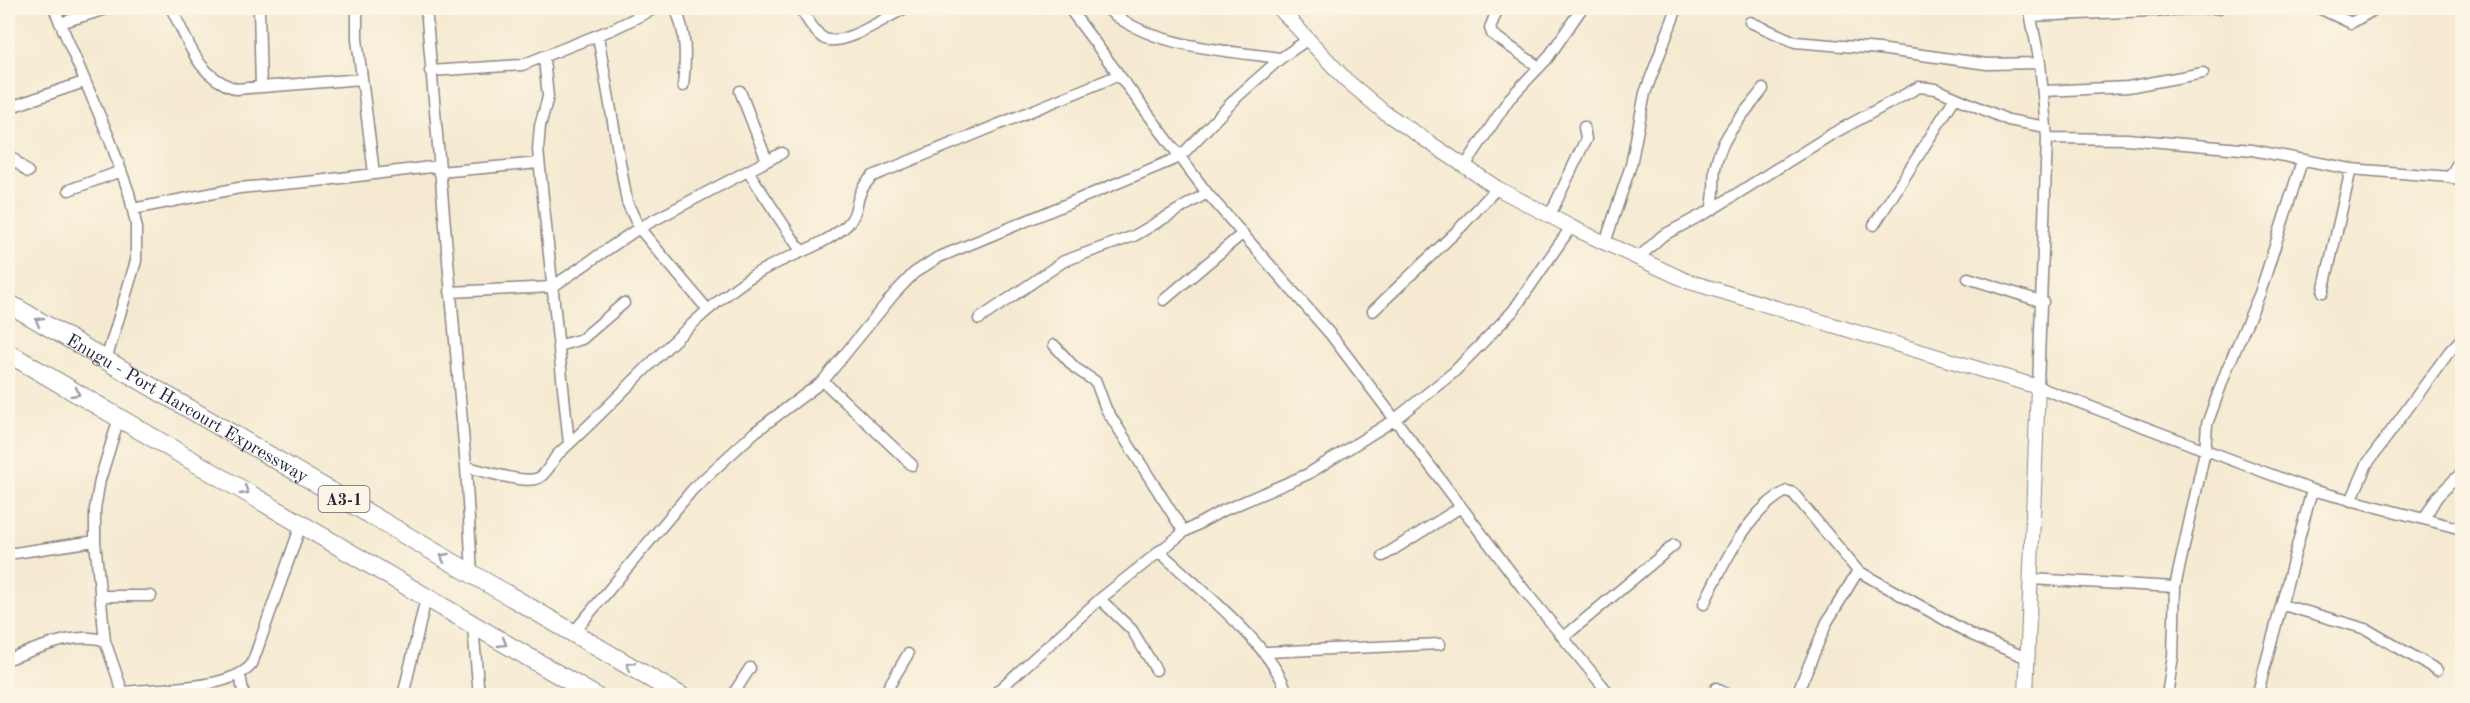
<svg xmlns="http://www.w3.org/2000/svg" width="2470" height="703" font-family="'Old Standard TT',serif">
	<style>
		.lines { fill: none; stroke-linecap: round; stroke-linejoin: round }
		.street-casing { stroke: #8c8686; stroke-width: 13 }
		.secondary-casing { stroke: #8c8686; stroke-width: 16 }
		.highway-casing { stroke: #8c8686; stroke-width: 20 }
		.street { stroke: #fff; stroke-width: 10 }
		.secondary { stroke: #fff; stroke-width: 14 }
		.highway { stroke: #fff; stroke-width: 18 }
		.oneway { stroke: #9c9ca7 }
		.labels { text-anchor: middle; stroke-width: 6; stroke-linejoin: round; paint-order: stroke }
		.shield { fill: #fcf5e5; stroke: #63616e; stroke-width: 1.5 }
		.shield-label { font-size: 16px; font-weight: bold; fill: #22223b }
		.street-label { font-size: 18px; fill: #22223b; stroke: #fcf5e5 }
	</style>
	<rect width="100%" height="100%" fill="#fcf5e5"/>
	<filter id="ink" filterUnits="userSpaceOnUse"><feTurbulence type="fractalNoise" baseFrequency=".0167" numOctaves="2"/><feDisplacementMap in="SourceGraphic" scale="12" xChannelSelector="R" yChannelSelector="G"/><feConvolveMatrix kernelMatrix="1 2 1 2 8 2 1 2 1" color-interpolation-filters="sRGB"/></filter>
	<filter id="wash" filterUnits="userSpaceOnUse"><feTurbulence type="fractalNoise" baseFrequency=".008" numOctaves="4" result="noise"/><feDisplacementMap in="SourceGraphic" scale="24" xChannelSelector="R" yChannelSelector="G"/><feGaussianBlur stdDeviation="1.35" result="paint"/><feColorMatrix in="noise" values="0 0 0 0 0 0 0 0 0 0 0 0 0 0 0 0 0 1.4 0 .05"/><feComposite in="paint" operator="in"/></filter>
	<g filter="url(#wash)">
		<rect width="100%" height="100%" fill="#f5ead1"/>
	</g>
	<g filter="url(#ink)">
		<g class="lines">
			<g class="street-casing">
				<path id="street" d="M54 8 110 140 129 193 136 224V261L106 360
					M171 8C190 43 195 75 236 89L362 79
					M259 8 261 87
					M357 8V39L374 173
					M426 8 466 467 472 573
					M675 8C687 33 686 58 683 86
					M800 8C806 17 813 31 823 38 841 49 887 16 906 8
					M1069 8 1207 193 1331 335 1525 591 1611 696
					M1106 8C1151 48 1224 50 1281 58
					M1498 8 1490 28 1492 34 1539 67
					M2029 8 2040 63 2047 138 2038 387 2312 490 2462 529
					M2319 8 2351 23 2377 8
					M2031 16 2219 8
					M1750 22 1795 42 1879 49 1987 64 2040 63
					M60 23 110 8
					M598 36 627 202 639 228 708 310
					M544 59 548 97 540 126 538 150 569 444
					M430 71 522 65 613 29 656 8
					M740 91 767 161
					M2044 91 2128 87 2203 73
					M8 108 84 82
					M2047 138 2127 139 2252 150 2351 169 2450 177 2462 182
					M8 154 28 172
					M1465 166 1509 99 1547 59 1582 8
					M748 171 801 251
					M439 172 539 163
					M2450 177 2462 155
					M69 190 121 171
					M133 209 239 188 317 181 439 166
					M1711 210C1716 192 1713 184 1715 168 1721 135 1744 115 1763 89
					M1550 215 1586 139 1584 127
					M1874 225 1955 98
					M1605 243 1631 165 1645 93 1677 8
					M1637 259 1662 236 1711 210 1832 134 1919 87 1936 89 2008 120 2046 127
					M1968 278 2043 302
					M450 292 552 287 639 228 782 153
					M2323 292 2351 169
					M1164 300 1242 234
					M1373 311 1460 228 1497 188
					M979 319 1064 261 1134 236 1207 193
					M1054 345 1075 368 1096 382 1106 409 1184 532
					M558 346 582 339 624 303
					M823 381 912 465
					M119 418 100 480 95 509V541L105 641 124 696
					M466 467C482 470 528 486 540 477 547 473 552 462 557 455 621 398 679 327 749 278 780 257 818 250 846 226 862 212 851 195 873 176L1119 75
					M2351 501 2367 464 2449 352 2462 338
					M2424 519 2437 497 2462 472
					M1159 551C1197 587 1275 647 1288 696
					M8 554 95 541
					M1383 556 1461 507
					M2030 579 2175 587
					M100 596H151
					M1100 599 1132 630 1156 670
					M1704 604C1721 568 1749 509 1787 491L1793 493 1858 571
					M2283 605 2366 629 2437 670
					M473 626 479 696
					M573 633 693 489 755 432 823 381 894 294 914 273 937 258 1180 157 1238 96 1281 58 1307 40
					M1564 637 1674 545
					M1267 652 1440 644
					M8 659C35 650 76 630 105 641
					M240 675 244 696
					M1716 688 1729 696
					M123 692C155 688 232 690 252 664L301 525
					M403 696 426 598
					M732 696 750 668
					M883 696 908 654
					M992 696 1100 599 1184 532 1220 512 1308 474 1394 420 1454 372 1513 311 1571 227
					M1796 696 1827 622 1858 571 1974 636 2027 658
					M2167 696 2173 656 2175 587 2205 451 2207 424 2227 369 2260 293 2302 161
					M2257 696 2312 490"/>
			</g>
			<g class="secondary-casing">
				<path id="secondary" d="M1279 8 1345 79 1384 112 1497 188 1571 227 1687 281 2038 387 2026 696"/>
			</g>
			<g class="highway-casing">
				<g id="highway">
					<path id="s1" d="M8 303 681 696"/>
					<path d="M8 353 595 696"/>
				</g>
			</g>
			<use href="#street" class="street"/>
			<use href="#secondary" class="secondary"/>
			<use href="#highway" class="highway"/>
		</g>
		<defs><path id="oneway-chevron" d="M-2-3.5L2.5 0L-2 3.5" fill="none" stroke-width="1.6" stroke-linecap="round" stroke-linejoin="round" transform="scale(1.5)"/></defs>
		<g class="oneway">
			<use href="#oneway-chevron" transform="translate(39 321) rotate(-150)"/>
			<use href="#oneway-chevron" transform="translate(76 393) rotate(30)"/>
			<use href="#oneway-chevron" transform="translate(245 491) rotate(30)"/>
			<use href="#oneway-chevron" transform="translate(444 557) rotate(-150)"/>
			<use href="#oneway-chevron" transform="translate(503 643) rotate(30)"/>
			<use href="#oneway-chevron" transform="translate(630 666) rotate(-150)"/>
		</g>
	</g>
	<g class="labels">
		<rect class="shield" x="318.5" y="486" width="51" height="26" rx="4.5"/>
		<g class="shield-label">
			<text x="344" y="505">A3-1</text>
		</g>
		<g class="street-label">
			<text dy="6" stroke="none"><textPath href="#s1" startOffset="208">Enugu - Port Harcourt Expressway</textPath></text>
		</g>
	</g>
	<rect width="2470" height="703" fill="none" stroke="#fcf5e5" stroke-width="30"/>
</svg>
